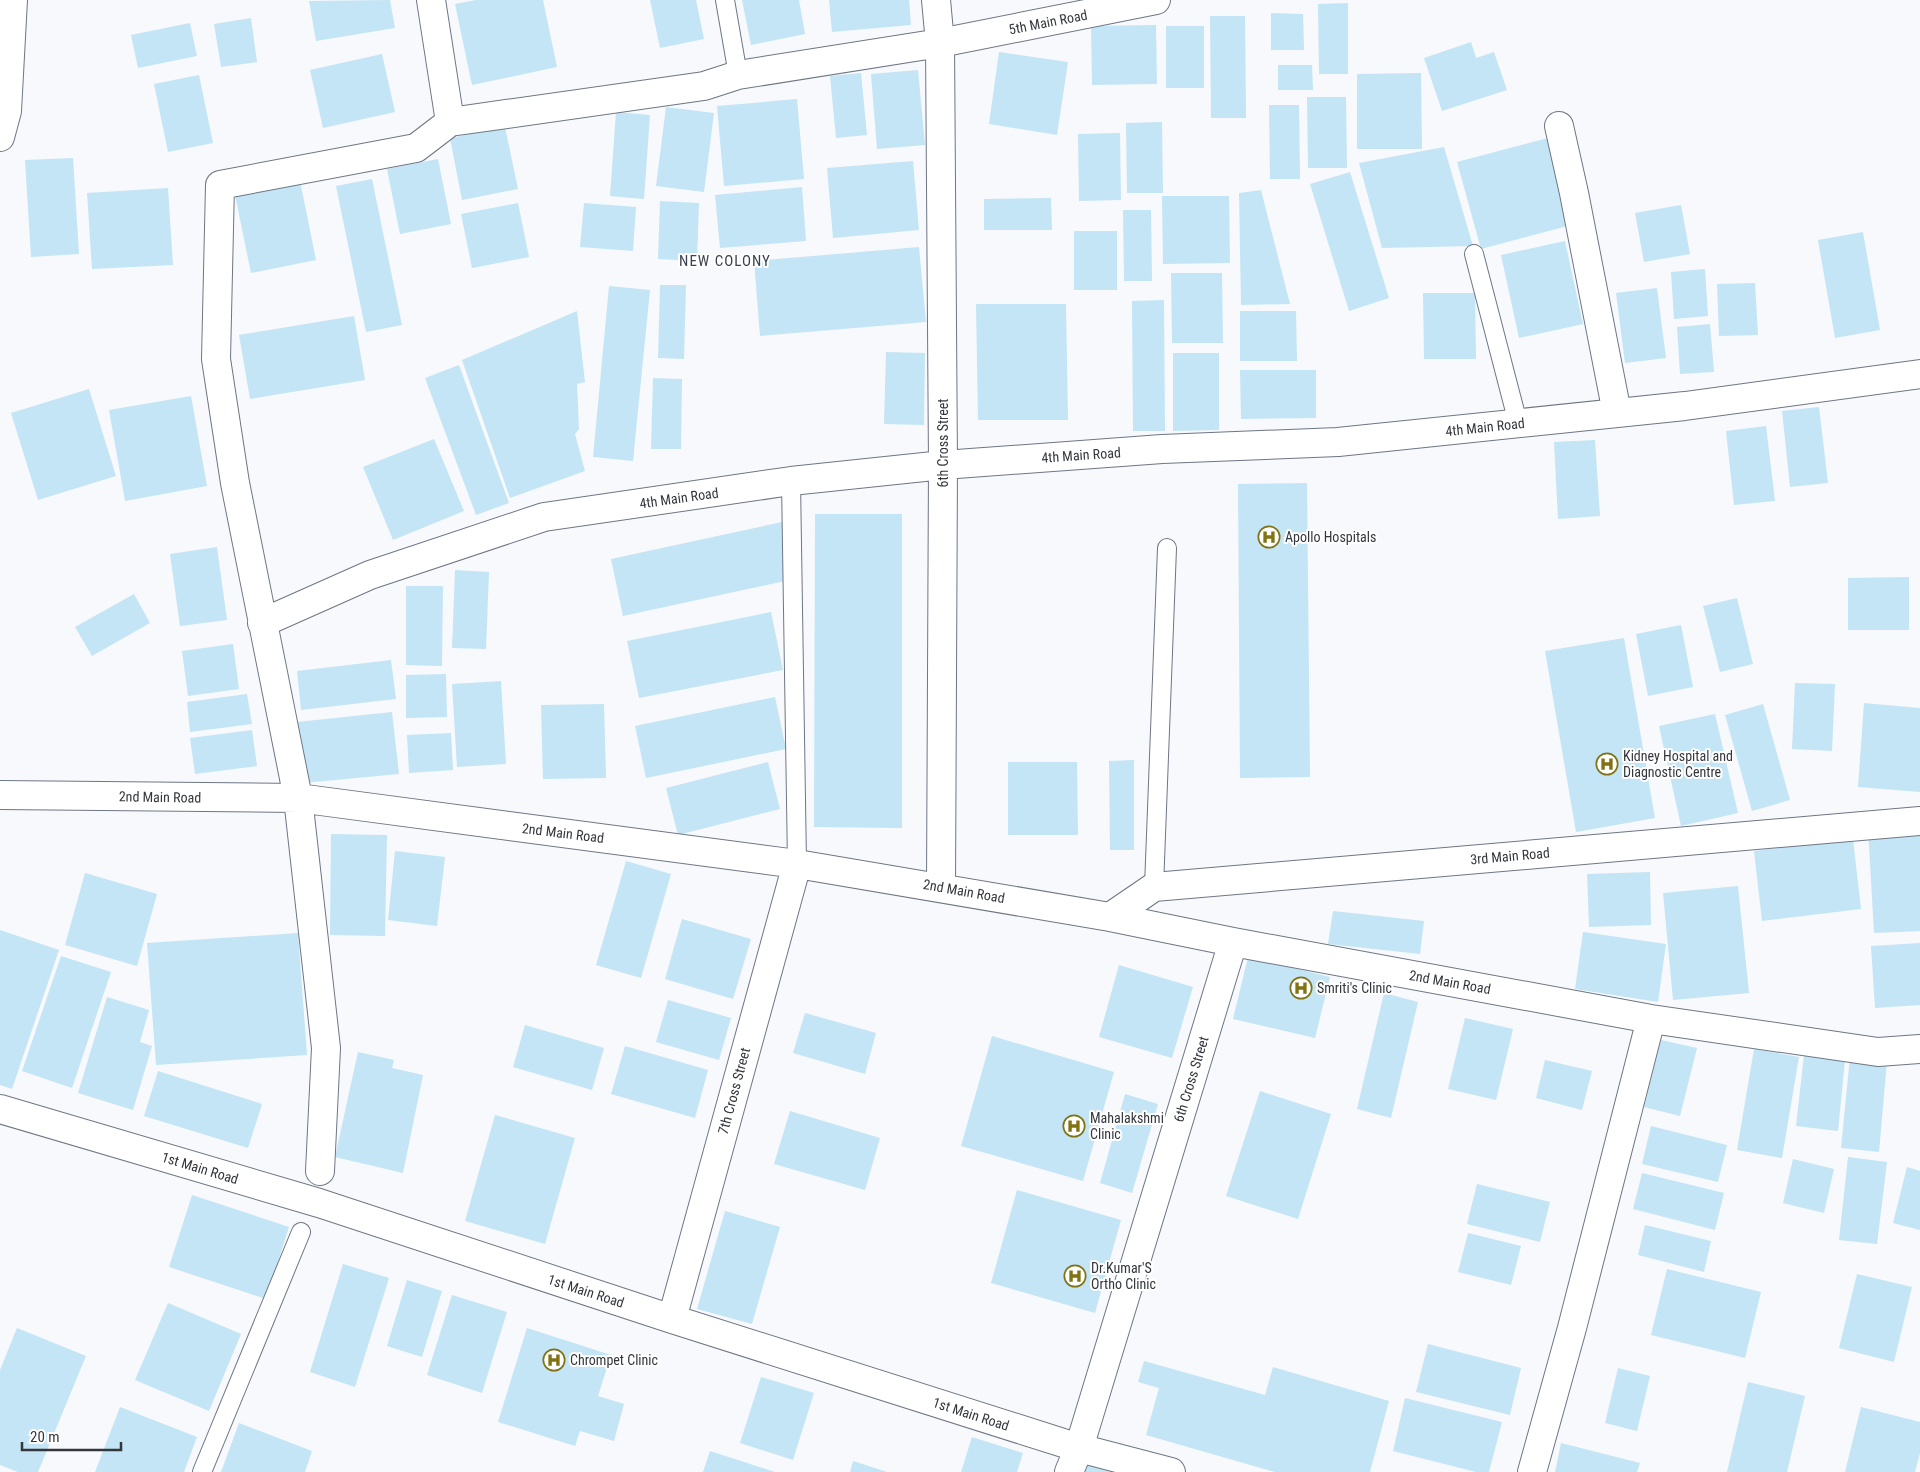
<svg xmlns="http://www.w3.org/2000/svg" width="1920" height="1472" font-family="'Roboto Condensed',sans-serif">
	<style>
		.building { fill: #c3e5f5 }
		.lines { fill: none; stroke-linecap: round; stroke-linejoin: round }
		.service-casing { stroke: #6e7684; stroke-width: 20 }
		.minor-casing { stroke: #6e7684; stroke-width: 30 }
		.service { stroke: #fff; stroke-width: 18 }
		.minor { stroke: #fff; stroke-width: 28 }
		.labels { text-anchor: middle; stroke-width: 4; stroke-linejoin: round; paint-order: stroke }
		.street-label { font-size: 14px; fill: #33373d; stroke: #fff }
		.poi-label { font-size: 14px; fill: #33373d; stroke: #fff; text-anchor: start }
		.neighbourhood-label { font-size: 15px; letter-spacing: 1px; fill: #3b424f; stroke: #fff }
	</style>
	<rect width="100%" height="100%" fill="#f7f9fc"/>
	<path class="building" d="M390 0 395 28 316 41 309 1Z
		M476 0H543L557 67 472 85 455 4Z
		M650 0H696L704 39 660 48Z
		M742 0H799L805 34 751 45Z
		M829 0H909L911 25 832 32Z
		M1348 3V74H1319L1318 4Z
		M1271 13 1303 14 1304 50H1271Z
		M1210 16H1245L1246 118H1211Z
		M251 18 257 62 221 67 214 24Z
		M190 23 197 56 138 68 131 35Z
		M1156 25 1157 84 1092 85 1091 26Z
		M1166 26H1204V88H1166Z
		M1471 42 1476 58 1494 52 1507 90 1442 111 1424 58Z
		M999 52 1068 62 1057 135 989 124Z
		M382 54 395 112 323 128 310 70Z
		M1278 65H1312L1313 90H1278Z
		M918 70 925 145 877 149 871 74Z
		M861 73 867 135 836 138 830 76Z
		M1421 73 1422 149H1357V74Z
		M199 75 213 143 168 152 154 84Z
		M1307 97H1346L1347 168H1308Z
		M797 99 804 179 724 186 717 106Z
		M1269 105H1299L1300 179H1270Z
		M666 107 714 113 704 192 656 186Z
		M616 112 650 115 644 199 610 196Z
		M1162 122 1163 193H1127L1126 123Z
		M505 127 518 189 462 200 450 138Z
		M1120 133 1121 200 1079 201 1078 134Z
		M1552 137 1575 224 1481 249 1457 162Z
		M1444 147 1473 246 1382 248 1359 163Z
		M73 158 79 254 31 257 25 160Z
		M438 159 451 224 400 234 387 169Z
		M913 161 919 230 833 238 827 168Z
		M1350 172 1389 298 1349 311 1310 184Z
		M372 179 402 325 366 332 336 186Z
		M300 181 316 260 251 273 235 195Z
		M802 187 806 241 720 248 715 195Z
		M168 188 173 265 92 269 87 193Z
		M1261 190 1290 304 1241 305 1239 193Z
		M1162 196H1229L1230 263 1163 264Z
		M1051 198 1052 230H984V199Z
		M660 201 699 203 697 261 658 259Z
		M518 203 529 257 472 268 461 214Z
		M584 203 636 207 633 251 580 247Z
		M1681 205 1690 254 1644 262 1635 213Z
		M1123 210H1151L1152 281H1124Z
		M1074 231H1117V290H1074Z
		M1863 232 1880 330 1835 338 1818 240Z
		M1565 241 1583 324 1519 338 1501 255Z
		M919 247 926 322 760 336 754 261Z
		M1705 269 1708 316 1674 319 1671 272Z
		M1171 273H1222L1223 343H1172Z
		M1755 283 1758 335 1719 336 1717 284Z
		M660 285H686L684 359 658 358Z
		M609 286 650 290 633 461 593 457Z
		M1657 288 1666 358 1625 363 1616 293Z
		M1423 293H1475L1476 359H1424Z
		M1164 300 1165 431H1133L1132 301Z
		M976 304H1066L1068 420H978Z
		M577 311 585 382 577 384 579 429 575 434 585 471 510 498 462 360Z
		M1240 311H1296L1297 361H1240Z
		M354 316 365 380 250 399 239 335Z
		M1710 324 1714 372 1680 374 1677 327Z
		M886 352 925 353 924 425 884 424Z
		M1173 353H1219V430L1173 431Z
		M459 365 509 503 476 515 425 378Z
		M1240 370H1316V418L1241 419Z
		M653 378 682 379 681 449H651Z
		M89 389 116 476 38 500 11 413Z
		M191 396 207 486 125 501 109 410Z
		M1819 407 1828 483 1790 487 1782 411Z
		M1766 426 1775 501 1734 505 1726 431Z
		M434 439 464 511 393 540 363 467Z
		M1595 440 1600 516 1558 519 1554 442Z
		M1307 483 1310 777 1240 778 1238 484Z
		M815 514H902V828L814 827Z
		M782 522 785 581 623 616 611 559Z
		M217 547 227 620 180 626 170 554Z
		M455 570 489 572 486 649 452 648Z
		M1909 577V630H1848V578Z
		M406 586H443L442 666 406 665Z
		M134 594 150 623 92 656 75 627Z
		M1737 598 1753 664 1720 672 1703 606Z
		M771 612 783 670 639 698 627 641Z
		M1681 625 1693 687 1648 696 1636 634Z
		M1624 638 1655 818 1576 832 1545 651Z
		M233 644 239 689 188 696 182 651Z
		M391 660 396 699 301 710 297 671Z
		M446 674 447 717 406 718V675Z
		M501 681 506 764 457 767 452 684Z
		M1795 683 1835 684 1832 751 1792 749Z
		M247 694 252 724 190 732 187 702Z
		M775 697 786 749 646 778 635 726Z
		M1864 703 1920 708V792L1858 787Z
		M604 704 606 778 543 779 541 705Z
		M1763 704 1790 800 1752 811 1725 715Z
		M392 712 399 774 303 783 297 722Z
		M1715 714 1738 813 1681 826 1659 726Z
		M252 730 257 766 195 774 190 738Z
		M451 733 453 770 409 773 407 735Z
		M1134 760V850H1110L1109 761Z
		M768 762 780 809 678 835 666 788Z
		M1008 762H1077L1078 835H1008Z
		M1920 825V931L1874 933 1868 828Z
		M331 834 387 835 385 936 330 935Z
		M1853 839 1861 909 1762 921 1754 851Z
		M395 851 445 857 437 926 388 920Z
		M626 861 671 874 641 978 596 965Z
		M1650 872 1651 925 1589 927 1587 874Z
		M85 873 157 894 137 966 65 945Z
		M1738 886 1749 993 1673 1000 1663 893Z
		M1333 911 1424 921 1420 954 1328 944Z
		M682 919 751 939 733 999 665 979Z
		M0 930 59 950 12 1089 0 1085Z
		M1583 932 1666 944 1658 1002 1575 989Z
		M298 933 307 1055 156 1065 147 943Z
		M1920 943V1005L1875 1008 1871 946Z
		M61 956 111 972 72 1088 22 1071Z
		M1248 957 1330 977 1315 1038 1233 1019Z
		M1119 965 1193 987 1172 1058 1099 1037Z
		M1384 993 1418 1002 1391 1118 1357 1109Z
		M107 997 149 1010 140 1042 152 1046 133 1110 78 1093Z
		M668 1000 731 1018 719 1060 656 1042Z
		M805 1013 876 1033 865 1074 793 1053Z
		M1465 1018 1513 1029 1496 1100 1448 1089Z
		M525 1025 604 1048 592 1090 513 1067Z
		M992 1036 1114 1072 1083 1181 961 1146Z
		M1661 1040 1697 1048 1680 1116 1644 1107Z
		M625 1046 708 1070 695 1118 611 1094Z
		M1754 1049 1799 1057 1782 1158 1737 1150Z
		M358 1052 394 1060 392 1068 423 1075 403 1173 335 1157Z
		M1804 1055 1845 1060 1838 1131 1796 1126Z
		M1850 1057 1887 1061 1879 1152 1841 1148Z
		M1545 1060 1592 1071 1582 1110 1536 1098Z
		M158 1071 262 1104 248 1148 144 1116Z
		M1260 1091 1331 1114 1298 1219 1226 1196Z
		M1125 1094 1158 1104 1132 1193 1100 1183Z
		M790 1111 880 1138 865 1190 774 1164Z
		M495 1115 575 1138 545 1244 465 1221Z
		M1651 1126 1727 1145 1718 1182 1642 1164Z
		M1848 1157 1887 1162 1877 1244 1839 1240Z
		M1793 1159 1834 1169 1824 1213 1783 1203Z
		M1907 1167 1920 1171V1230L1893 1223Z
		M1642 1173 1724 1193 1715 1230 1633 1209Z
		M1477 1184 1550 1202 1540 1242 1467 1224Z
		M1017 1190 1121 1220 1095 1313 991 1283Z
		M192 1195 289 1227 266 1299 169 1267Z
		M725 1211 780 1227 752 1324 697 1309Z
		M1645 1225 1711 1241 1704 1272 1638 1255Z
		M1468 1233 1521 1246 1511 1285 1458 1272Z
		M343 1264 389 1278 355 1387 310 1372Z
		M1667 1269 1761 1292 1745 1358 1651 1335Z
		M1857 1274 1912 1287 1894 1362 1839 1348Z
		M407 1280 442 1291 422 1357 387 1346Z
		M452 1295 507 1312 482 1393 427 1375Z
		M168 1303 241 1334 209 1411 135 1380Z
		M17 1328 86 1356 38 1472H18L0 1465V1370Z
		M527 1328 611 1355 598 1396 624 1404 614 1441 580 1431 575 1446 498 1422Z
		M1428 1344 1521 1368 1510 1415 1416 1392Z
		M1144 1361 1265 1395 1273 1367 1389 1401 1370 1472H1275L1146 1435 1159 1388 1138 1382Z
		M1618 1368 1650 1376 1637 1431 1605 1423Z
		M761 1377 814 1393 793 1460 740 1443Z
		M1748 1382 1805 1396 1787 1472H1727Z
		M1405 1398 1502 1422 1489 1472H1476L1393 1451Z
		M120 1407 197 1437 184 1472H95Z
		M1861 1407 1920 1422V1453L1915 1472H1845Z
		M239 1423 312 1451 305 1472H221Z
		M972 1437 1023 1453 1017 1472H961Z
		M1561 1443 1640 1463 1637 1472H1555Z
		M710 1451 775 1472H703Z
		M853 1461 887 1472H850Z
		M1088 1462 1120 1472H1085Z"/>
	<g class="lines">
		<g class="service-casing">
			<path id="service" d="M725 0 738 75
				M1474 254 1518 423
				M791 481 797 864
				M1154 887 1167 548
				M202 1472 301 1232"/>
		</g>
		<g class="minor-casing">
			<path id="minor" d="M431 0 450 122 704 86 738 75 940 43 1156 0
				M936 0 940 43 943 465 941 887
				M1559 126 1574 193 1617 413
				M0 137 7 111 13 0
				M262 623 370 575 544 517 791 481 943 465 1162 449 1338 442 1685 406 1920 374
				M0 795 298 798 797 864 1110 917 1233 942 1651 1019 1878 1052 1920 1049
				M1110 917 1154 887 1920 821
				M0 1109 319 1203 672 1319 1079 1448 1171 1472
				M320 1171 326 1048 298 798 235 483 216 359 220 185 416 148 450 122
				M672 1319 797 864
				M1069 1472 1079 1448 1233 942
				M1532 1472 1572 1328 1651 1019"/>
		</g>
		<use href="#service" class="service"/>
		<use href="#minor" class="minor"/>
	</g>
	<defs>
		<g id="hospital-ring" transform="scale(1.125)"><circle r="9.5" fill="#fff" stroke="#817213" stroke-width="1.5"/><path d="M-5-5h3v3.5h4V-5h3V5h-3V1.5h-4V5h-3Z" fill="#817213"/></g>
	</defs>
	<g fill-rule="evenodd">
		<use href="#hospital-ring" x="1269" y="537"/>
		<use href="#hospital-ring" x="1607" y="764"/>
		<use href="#hospital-ring" x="1301" y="988"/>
		<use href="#hospital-ring" x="1074" y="1126"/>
		<use href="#hospital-ring" x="1075" y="1276"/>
		<use href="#hospital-ring" x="554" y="1360"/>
	</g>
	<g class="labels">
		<g class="street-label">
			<text transform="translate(1048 22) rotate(-11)" y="5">5th Main Road</text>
			<text transform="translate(1485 427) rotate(-6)" y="5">4th Main Road</text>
			<text transform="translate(943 443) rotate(-90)" y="5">6th Cross Street</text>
			<text transform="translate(1081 455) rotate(-4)" y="5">4th Main Road</text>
			<text transform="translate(679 498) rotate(-8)" y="5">4th Main Road</text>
			<text transform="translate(160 797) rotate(1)" y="5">2nd Main Road</text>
			<text transform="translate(563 833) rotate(7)" y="5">2nd Main Road</text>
			<text transform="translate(1510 856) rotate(-5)" y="5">3rd Main Road</text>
			<text transform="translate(964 891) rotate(10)" y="5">2nd Main Road</text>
			<text transform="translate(1450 982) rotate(10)" y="5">2nd Main Road</text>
			<text transform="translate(1191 1079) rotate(-73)" y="5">6th Cross Street</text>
			<text transform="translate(734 1091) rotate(-75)" y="5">7th Cross Street</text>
			<text transform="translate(200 1168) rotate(17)" y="5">1st Main Road</text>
			<text transform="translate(586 1291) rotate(18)" y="5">1st Main Road</text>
			<text transform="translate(971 1414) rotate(18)" y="5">1st Main Road</text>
		</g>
		<g class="poi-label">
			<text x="1285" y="542">Apollo Hospitals</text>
			<text x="1623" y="761">Kidney Hospital and<tspan x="1623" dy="16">Diagnostic Centre</tspan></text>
			<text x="1317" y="993">Smriti's Clinic</text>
			<text x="1090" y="1123">Mahalakshmi<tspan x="1090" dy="16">Clinic</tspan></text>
			<text x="1091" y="1273">Dr.Kumar'S<tspan x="1091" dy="16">Ortho Clinic</tspan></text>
			<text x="570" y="1365">Chrompet Clinic</text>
		</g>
		<g class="neighbourhood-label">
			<text x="725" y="266">NEW COLONY</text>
		</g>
	</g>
	<path d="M22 1442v8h99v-8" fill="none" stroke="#33373d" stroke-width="2.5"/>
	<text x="30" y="1442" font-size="15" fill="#33373d" stroke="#ffffff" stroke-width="4" paint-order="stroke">20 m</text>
</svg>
